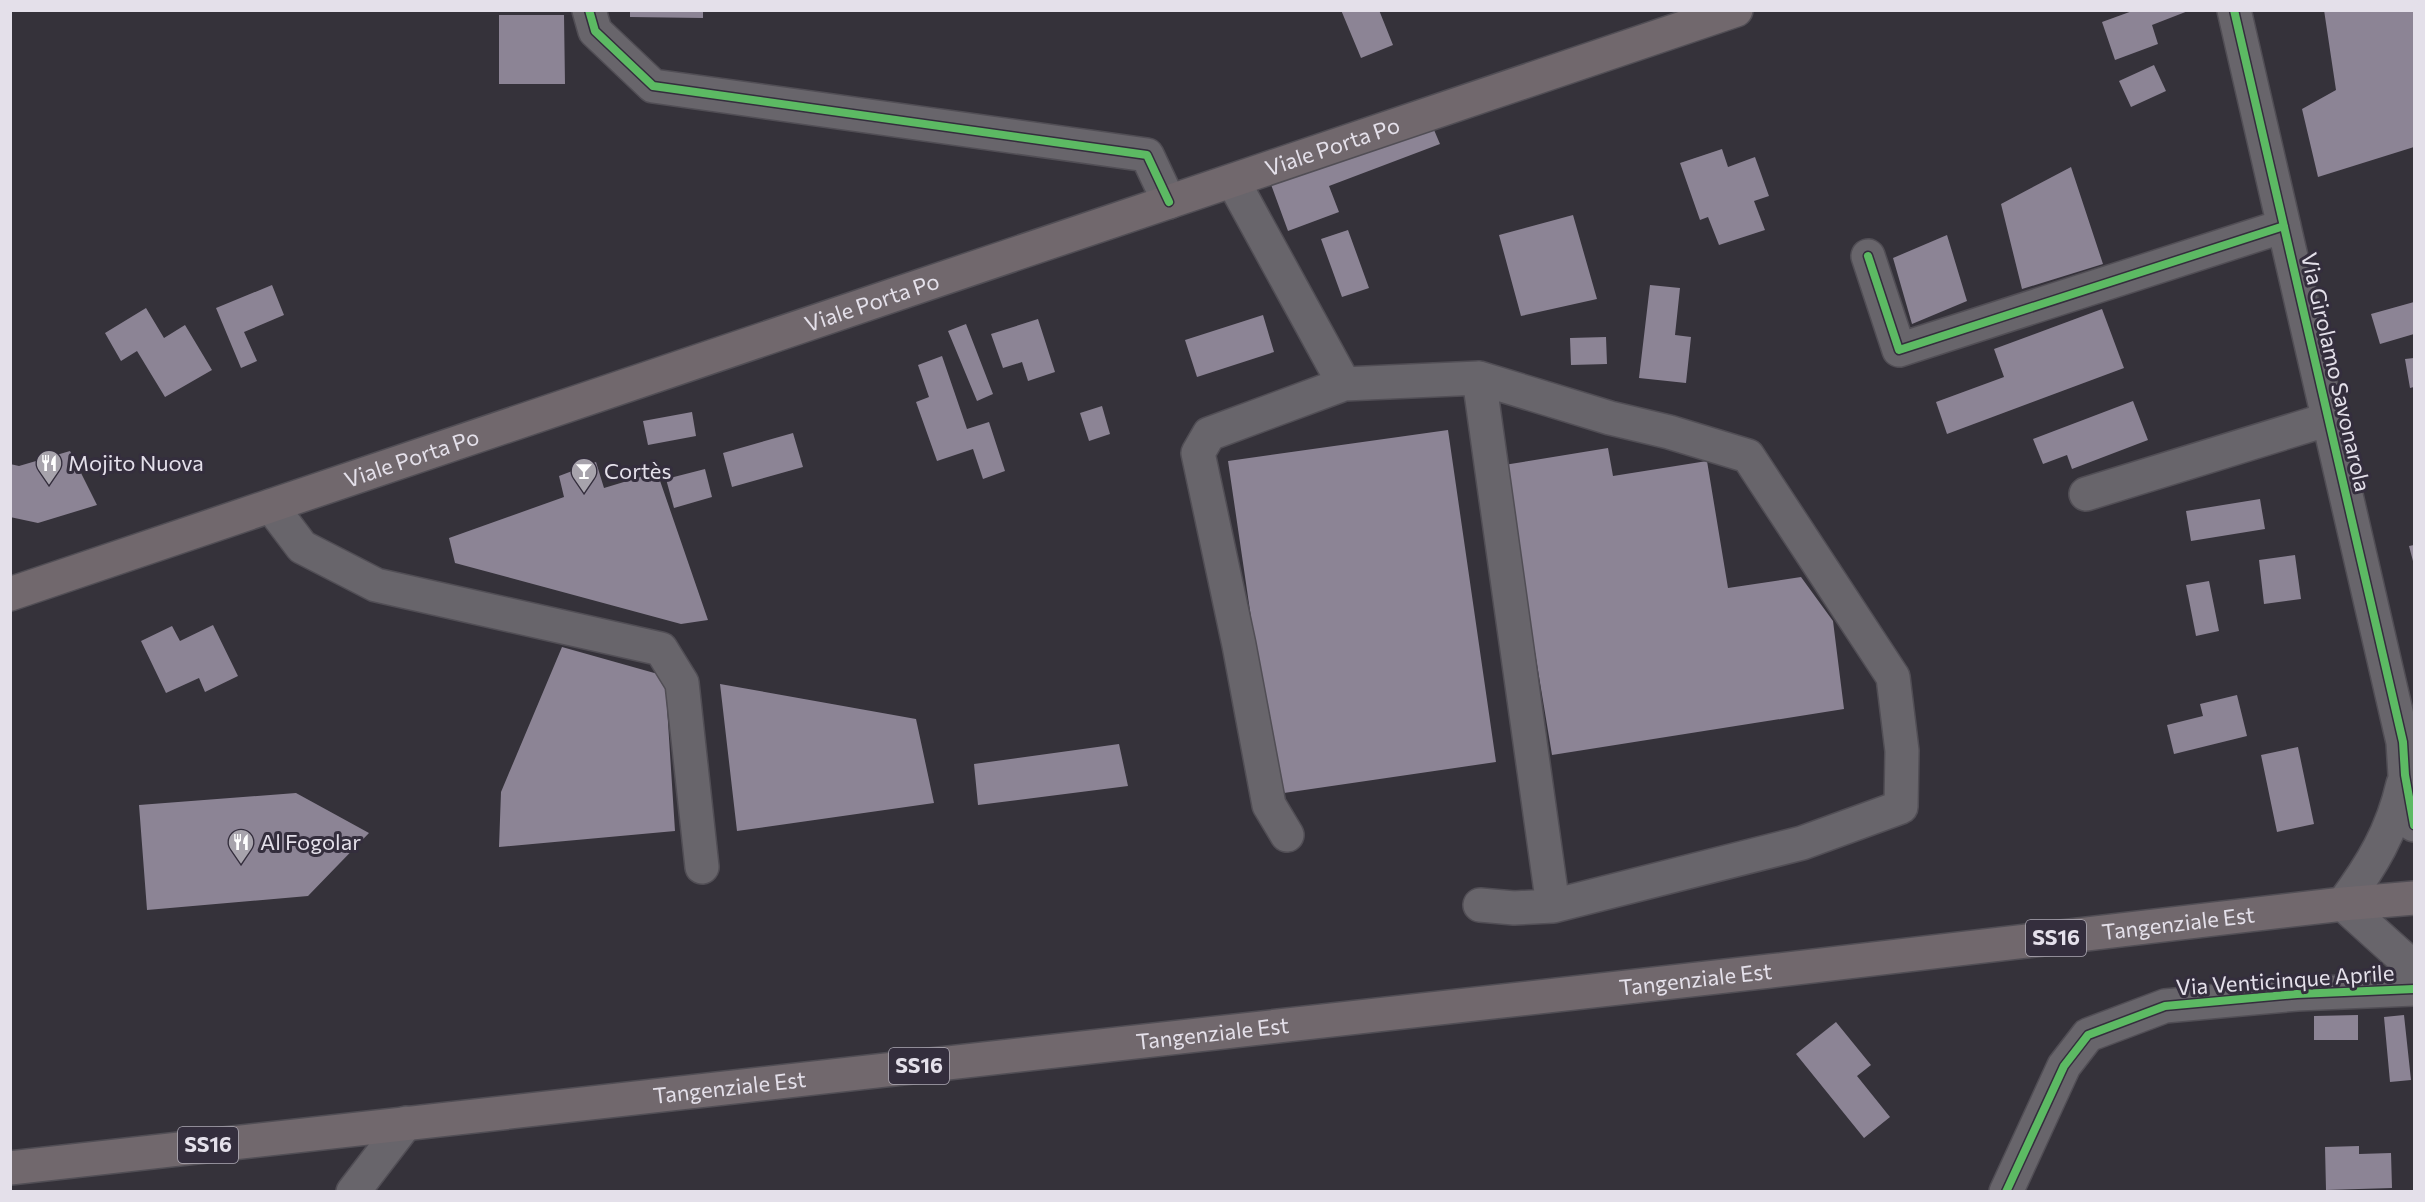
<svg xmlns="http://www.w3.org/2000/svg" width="2425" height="1202" font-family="Commissioner,sans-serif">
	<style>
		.building { fill: #8c8495 }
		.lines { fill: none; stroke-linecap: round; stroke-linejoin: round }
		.minor-casing { stroke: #514e55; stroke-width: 36 }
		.major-casing { stroke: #514e55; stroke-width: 36 }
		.minor { stroke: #68656b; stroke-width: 33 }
		.major { stroke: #71686d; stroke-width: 33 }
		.cycleway-casing { stroke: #342e3d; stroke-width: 11 }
		.cycleway { stroke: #5cba63; stroke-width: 8 }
		.labels { text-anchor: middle; stroke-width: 6; stroke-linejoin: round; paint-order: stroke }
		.shield { fill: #342e3d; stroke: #afabb6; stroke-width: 1.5 }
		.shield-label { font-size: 21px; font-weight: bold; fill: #e4e0ea }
		.street-label { font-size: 22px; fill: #e4e0ea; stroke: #342e3d }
		.poi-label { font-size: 22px; fill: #e4e0ea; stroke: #342e3d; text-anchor: start }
	</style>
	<rect width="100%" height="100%" fill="#35323a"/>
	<path class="building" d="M630 10H703V18L630 17Z
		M1341 10H1379L1393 45 1361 58Z
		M2135 10H2188V11L2152 25 2158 44 2115 60 2102 22Z
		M2324 10H2414V147L2318 177 2302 109 2336 90Z
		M499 15H564L565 84H499Z
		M2154 65 2166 91 2131 107 2119 81Z
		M1429 118 1440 144 1329 186 1339 212 1288 231 1269 179Z
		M1722 149 1728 167 1755 157 1769 196 1754 201 1765 230 1719 245 1708 217 1700 220 1680 163Z
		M2071 167 2103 264 2022 289 2001 204Z
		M1573 215 1597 299 1521 316 1499 235Z
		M1348 230 1369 288 1342 297 1321 239Z
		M1947 235 1967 301 1912 324 1893 258Z
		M272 285 284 315 244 332 257 361 241 368 216 308Z
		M1650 285 1680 288 1675 335 1691 337 1686 383 1639 378Z
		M2414 302V334L2380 344 2371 314Z
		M146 308 164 338 185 325 212 370 165 397 137 351 121 361 105 333Z
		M2102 309 2124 368 1947 434 1936 402 2004 377 1994 349Z
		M1263 315 1274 352 1197 377 1185 340Z
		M1038 319 1055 372 1028 381 1022 362 1003 368 991 334Z
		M966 324 993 394 977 401 948 331Z
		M1606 337 1607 364 1571 365 1570 338Z
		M942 356 967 429 989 422 1005 471 983 479 973 449 937 461 916 402 929 397 918 365Z
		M2414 358V387L2410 388 2405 359Z
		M2133 401 2148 440 2072 469 2067 455 2043 464 2033 439Z
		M1102 406 1110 434 1089 441 1080 413Z
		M692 412 696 436 648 445 643 421Z
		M1448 430 1496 762 1277 794 1228 461Z
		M793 433 803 467 732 487 723 453Z
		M1608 448 1613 476 1707 461 1728 588 1801 577 1833 621 1844 709 1552 755 1504 465Z
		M70 451 97 505 38 523 10 517V464L19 466Z
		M596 462 604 488 657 472 708 620 681 624 455 563 449 538 564 497 559 476Z
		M705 469 712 497 674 508 666 479Z
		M2260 499 2265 529 2191 541 2186 511Z
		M2414 545V565L2409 546Z
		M2295 555 2301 599 2264 604 2259 560Z
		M2209 581 2219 631 2196 636 2186 585Z
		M213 625 238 676 205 692 199 678 166 693 141 641 172 626 180 641Z
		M562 647 665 676 675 831 499 847 501 792Z
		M720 684 916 719 934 803 737 831Z
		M2237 695 2247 736 2174 754 2167 725 2203 716 2200 704Z
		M1119 744 1128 786 978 805 974 764Z
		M2298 747 2314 824 2277 832 2261 755Z
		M296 793 369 833 308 896 147 910 139 805Z
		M2358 1015V1040H2314V1016Z
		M2404 1015 2411 1080 2390 1082 2384 1017Z
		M1836 1022 1871 1065 1857 1076 1890 1117 1864 1138 1796 1054Z
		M2359 1146V1154L2391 1153 2392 1188 2326 1190 2325 1147Z"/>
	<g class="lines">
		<g class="minor-casing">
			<path id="minor" d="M589 10 595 31 653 86 1147 155 1169 202
				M2234 10 2403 742 2405 775 2414 825
				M1233 181 1344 384
				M1868 256 1899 350 2284 226
				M1479 378 1553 906
				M2086 494 2329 419
				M271 506 302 547 376 585 661 649 682 683 702 867
				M2403 784C2392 832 2372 865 2343 904L2414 968
				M1287 835 1269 805 1239 645 1198 453 1209 434 1344 384 1479 378 1610 418 1669 432 1748 456 1893 677 1902 751 1901 807 1802 843 1553 906 1514 908 1480 905
				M353 1192 406 1123
				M2006 1192 2064 1066 2088 1035 2165 1006 2297 994 2414 989"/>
		</g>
		<g class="major-casing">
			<g id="major">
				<path id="s1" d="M10 594 1736 10"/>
				<path id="s2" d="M10 1168 1770 971 2343 904 2414 898"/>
			</g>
		</g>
		<use href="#minor" class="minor"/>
		<use href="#major" class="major"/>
		<g class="cycleway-casing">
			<path id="cycleway" d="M589 10 595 31 653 86 1147 155 1169 202
				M2234 10 2403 742 2405 775 2414 825
				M1868 256 1899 350 2284 226
				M2006 1192 2064 1066 2088 1035 2165 1006 2297 994 2414 989"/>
		</g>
		<use href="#cycleway" class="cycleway"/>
	</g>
	<defs>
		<g id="restaurant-pin" transform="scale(1.35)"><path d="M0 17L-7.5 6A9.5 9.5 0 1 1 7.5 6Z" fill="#a7a3ac" stroke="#342e3d"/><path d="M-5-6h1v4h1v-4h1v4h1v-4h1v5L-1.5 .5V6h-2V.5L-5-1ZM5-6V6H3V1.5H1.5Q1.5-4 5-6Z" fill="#fff"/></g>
		<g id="bar-pin" transform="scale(1.35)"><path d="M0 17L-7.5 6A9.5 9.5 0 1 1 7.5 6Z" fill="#a7a3ac" stroke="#342e3d"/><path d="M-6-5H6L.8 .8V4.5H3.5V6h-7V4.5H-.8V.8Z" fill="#fff"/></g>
	</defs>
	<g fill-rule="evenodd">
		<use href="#restaurant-pin" x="49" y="463"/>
		<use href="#bar-pin" x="584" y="471"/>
		<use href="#restaurant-pin" x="241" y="842"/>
	</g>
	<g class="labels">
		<g class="shield">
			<rect x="2026" y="920" width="60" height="36" rx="4.5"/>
			<rect x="889" y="1048" width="60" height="36" rx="4.5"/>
			<rect x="178" y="1127" width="60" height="36" rx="4.5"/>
		</g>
		<g class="shield-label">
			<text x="2056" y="945">SS16</text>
			<text x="919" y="1073">SS16</text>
			<text x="208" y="1152">SS16</text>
		</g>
		<g class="street-label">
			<text dy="8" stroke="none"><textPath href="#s1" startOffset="1396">Viale Porta Po</textPath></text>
			<text dy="8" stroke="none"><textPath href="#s1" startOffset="910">Viale Porta Po</textPath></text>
			<text transform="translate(2336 372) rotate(77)" y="8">Via Girolamo Savonarola</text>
			<text dy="8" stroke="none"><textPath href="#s1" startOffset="424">Viale Porta Po</textPath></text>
			<text dy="8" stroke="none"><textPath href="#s2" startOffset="2182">Tangenziale Est</textPath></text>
			<text dy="8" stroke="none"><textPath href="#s2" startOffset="1696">Tangenziale Est</textPath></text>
			<text transform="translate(2285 980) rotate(-4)" y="8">Via Venticinque Aprile</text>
			<text dy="8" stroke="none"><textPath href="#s2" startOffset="1210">Tangenziale Est</textPath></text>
			<text dy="8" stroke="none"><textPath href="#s2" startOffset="724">Tangenziale Est</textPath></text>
		</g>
		<g class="poi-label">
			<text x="68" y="471">Mojito Nuova</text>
			<text x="604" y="479">Cortès</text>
			<text x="260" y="850">Al Fogolar</text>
		</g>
	</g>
	<rect width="2425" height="1202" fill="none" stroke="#e4e0ea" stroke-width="24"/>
</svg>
